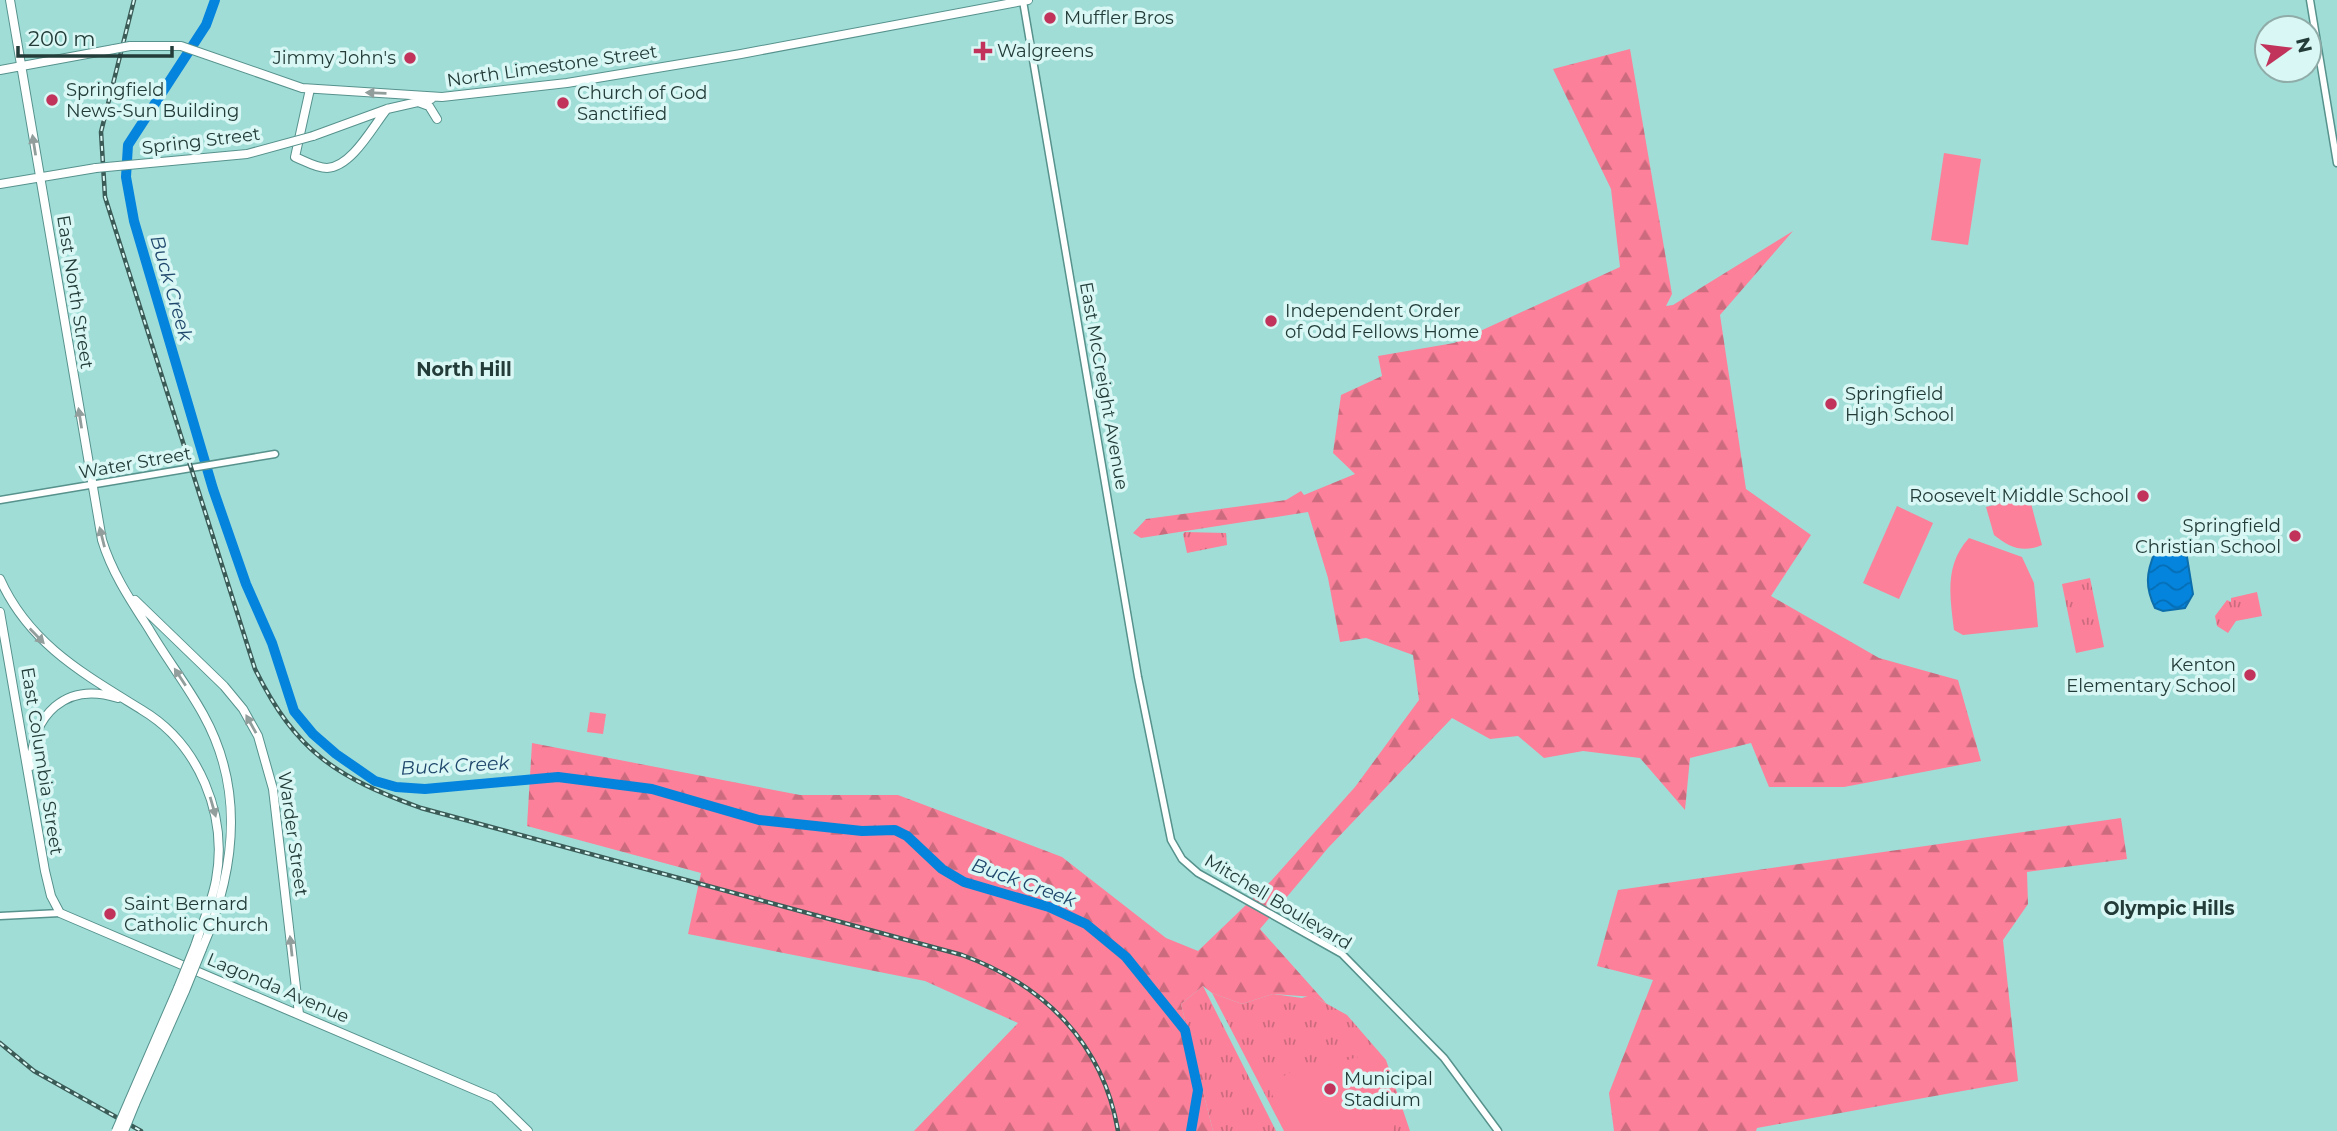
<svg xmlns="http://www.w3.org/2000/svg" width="2337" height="1131" font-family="Montserrat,sans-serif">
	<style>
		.forest { fill: url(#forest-firs) }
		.park { fill: url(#park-tufts) }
		.garden { fill: #fc8099 }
		.water { fill: url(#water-waves); stroke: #0d6eac; stroke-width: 2 }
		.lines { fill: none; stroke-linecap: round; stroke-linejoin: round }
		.river { stroke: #0484dd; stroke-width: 10 }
		.minor-casing { stroke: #57928d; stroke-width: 9 }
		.major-casing { stroke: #57928d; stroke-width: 10 }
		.minor { stroke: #fff; stroke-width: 6 }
		.major { stroke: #fff; stroke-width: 8 }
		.rail-casing { stroke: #3b5b57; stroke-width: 4.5 }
		.rail { stroke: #d9f7f4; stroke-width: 2; stroke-dasharray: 5; stroke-linecap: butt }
		.major-bridge-casing { stroke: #57928d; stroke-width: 10; stroke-linecap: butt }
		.major-bridge { stroke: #fff; stroke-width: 8 }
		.oneway { fill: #919e9c }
		.poi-dot { fill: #c2335c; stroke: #d9f7f4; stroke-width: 2.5 }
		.labels { text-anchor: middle; stroke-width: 7; stroke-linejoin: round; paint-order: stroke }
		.poi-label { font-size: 18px; fill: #233c39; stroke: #d9f7f4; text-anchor: start }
		.street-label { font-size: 18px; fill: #233c39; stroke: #d9f7f4 }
		.water-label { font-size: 19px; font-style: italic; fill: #1f476c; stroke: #d9f7f4 }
		.neighbourhood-label { font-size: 19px; font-weight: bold; fill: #233c39; stroke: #d9f7f4 }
	</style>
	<defs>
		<pattern id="forest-firs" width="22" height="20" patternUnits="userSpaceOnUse" patternTransform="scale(1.75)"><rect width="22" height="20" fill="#fc8099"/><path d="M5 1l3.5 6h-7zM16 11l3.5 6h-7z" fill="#cc6a7e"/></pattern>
		<pattern id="park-tufts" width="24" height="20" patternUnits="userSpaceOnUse" patternTransform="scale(1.75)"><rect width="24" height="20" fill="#fc8099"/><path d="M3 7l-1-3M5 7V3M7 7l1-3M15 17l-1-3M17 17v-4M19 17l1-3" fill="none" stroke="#cc6a7e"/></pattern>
		<pattern id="water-waves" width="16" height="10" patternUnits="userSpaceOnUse" patternTransform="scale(1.75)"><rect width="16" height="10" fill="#0484dd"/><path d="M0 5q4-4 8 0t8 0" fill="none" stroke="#056db4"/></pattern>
	</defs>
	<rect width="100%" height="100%" fill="#a0ddd7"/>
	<path class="forest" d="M1630 49 1672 294 1666 306 1673 305 1793 231 1720 315 1746 489 1811 535 1771 596 1879 658 1958 680 1981 761 1844 787H1769L1751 743 1690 758 1685 810 1640 758 1583 751 1544 758 1518 736 1490 739 1452 718 1328 848 1260 929 1326 1003 1314 997 1273 994 1242 1004 1212 993 1203 986 1181 1004 1213 1131H914L1018 1023 925 981 688 934 701 873 527 826 532 743 800 795H898L1062 857 1166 938 1198 951 1271 881 1355 787 1419 700 1413 655 1366 638 1340 642 1328 578 1308 512 1141 538 1133 533 1146 519 1286 500 1301 491 1304 495 1355 474 1333 453 1341 395 1382 376 1378 356 1454 343 1620 267 1611 189 1553 69Z
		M2121 818 2127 859 2027 872 2028 904 2003 940 2018 1081 1757 1128 1756 1131H1614L1609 1093 1653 980 1597 966 1618 890Z"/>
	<path class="park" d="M1185 532 1226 533 1227 545 1187 553 1183 534Z
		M2090 578 2104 647 2076 653 2062 584Z
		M2257 592 2262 616 2236 621 2228 633 2217 626 2215 616 2227 600 2231 602V598Z
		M1203 986 1276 1131H1213L1181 1004Z
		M1212 993 1242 1004 1273 994 1302 998 1311 995 1347 1015 1386 1060 1410 1131H1284Z"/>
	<path class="garden" d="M1944 153 1981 159 1968 245 1931 240Z
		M2029 496 2042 545C2023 553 2010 548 1994 535L1986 507Z
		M1897 506 1933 523 1899 599 1863 583Z
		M1969 538 2022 557 2034 583 2038 627 1963 635 1954 630C1950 597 1944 565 1969 538Z
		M590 712 606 714 603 734 587 732Z
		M1373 1053C1384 1076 1402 1105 1393 1131H1299L1292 1121 1286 1123 1267 1084 1308 1064 1310 1070Z"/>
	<path class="water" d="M2176 551 2187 557 2193 594 2185 608 2163 611 2155 608C2145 587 2146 573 2155 552Z"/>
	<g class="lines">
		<path class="river" d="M215 0 206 25 128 145 126 177 134 221 213 489 246 584 272 643 294 711 313 734 336 754 375 781 396 787 425 789 558 777 652 789 759 820 862 831 895 830 907 836 942 869 964 882 1049 907 1086 924 1126 957 1185 1030 1198 1090 1191 1131"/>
		<g class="minor-casing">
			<path id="minor" d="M2310 0 2337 163
				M1023 1 1138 677 1171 840 1182 859 1198 873 1342 954 1444 1058 1498 1131
				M0 500 275 454
				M0 916 60 913"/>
		</g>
		<g class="major-casing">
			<path id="major" d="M10 0 102 540C112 573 131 601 149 629 166 658 187 685 203 714 246 791 235 872 202 949
				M130 46H181L302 88 442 97 567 83 741 54 1028 0
				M0 70 114 49
				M310 89 295 157C305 161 316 168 327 168 352 167 373 126 387 109
				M418 102 429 106 437 119
				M313 136 387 109 431 99
				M0 184 96 168
				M0 579C29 644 84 674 142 710 199 744 228 815 216 880 212 902 202 924 195 946
				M135 600 224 686 243 709 258 736 273 789 299 1014
				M0 612 45 871 51 896 60 913 494 1098 528 1131
				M31 766C32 715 65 681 118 698
				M129 1101 178 988
				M135 1104 185 991"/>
		</g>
		<use href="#minor" class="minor"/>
		<use href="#major" class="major"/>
		<g class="rail-casing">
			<path id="rail" d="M134 0 101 132 105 197 255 669C296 752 336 777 421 808L962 955C1044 985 1103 1043 1118 1131
				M0 1043 34 1071 141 1131"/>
		</g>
		<use href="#rail" class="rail"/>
		<g class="major-bridge-casing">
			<path id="major-bridge" d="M114 49 130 46
				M96 168 247 154 313 136
				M178 988 195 946
				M185 991 202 949
				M116 1131 129 1101
				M124 1131 135 1104"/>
		</g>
		<use href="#major-bridge" class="major-bridge"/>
	</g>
	<defs><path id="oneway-solid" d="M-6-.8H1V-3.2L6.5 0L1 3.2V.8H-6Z" transform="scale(1.75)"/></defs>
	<g class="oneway">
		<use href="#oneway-solid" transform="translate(376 93) rotate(-178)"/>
		<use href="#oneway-solid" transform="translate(34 145) rotate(-99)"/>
		<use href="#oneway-solid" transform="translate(80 418) rotate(-99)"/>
		<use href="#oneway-solid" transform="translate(102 537) rotate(-104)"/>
		<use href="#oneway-solid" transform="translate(37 636) rotate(46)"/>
		<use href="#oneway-solid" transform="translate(180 677) rotate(-123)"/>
		<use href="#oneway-solid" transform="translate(251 724) rotate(-119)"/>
		<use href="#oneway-solid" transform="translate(213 807) rotate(74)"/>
		<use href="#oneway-solid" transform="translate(291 946) rotate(-96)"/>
	</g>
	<g class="poi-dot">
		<circle cx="1050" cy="18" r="7"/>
		<path d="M979.5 40.5h7v7h7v7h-7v7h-7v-7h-7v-7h7z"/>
		<circle cx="410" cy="58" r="7"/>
		<circle cx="52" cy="100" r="7"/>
		<circle cx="563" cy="103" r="7"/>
		<circle cx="1271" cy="321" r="7"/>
		<circle cx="1831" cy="404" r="7"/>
		<circle cx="2143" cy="496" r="7"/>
		<circle cx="2295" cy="536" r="7"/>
		<circle cx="2250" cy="675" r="7"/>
		<circle cx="110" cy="914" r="7"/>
		<circle cx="1330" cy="1089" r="7"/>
	</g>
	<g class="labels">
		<g class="poi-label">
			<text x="1064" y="24">Muffler Bros</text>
			<text x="997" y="57">Walgreens</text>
			<text x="396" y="64" text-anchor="end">Jimmy John's</text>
			<text x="66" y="96">Springfield<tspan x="66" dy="21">News-Sun Building</tspan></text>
			<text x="577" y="99">Church of God<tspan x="577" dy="21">Sanctified</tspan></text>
			<text x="1285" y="317">Independent Order<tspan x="1285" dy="21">of Odd Fellows Home</tspan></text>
			<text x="1845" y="400">Springfield<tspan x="1845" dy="21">High School</tspan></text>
			<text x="2129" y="502" text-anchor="end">Roosevelt Middle School</text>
			<text x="2281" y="532" text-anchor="end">Springfield<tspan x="2281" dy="21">Christian School</tspan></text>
			<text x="2236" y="671" text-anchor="end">Kenton<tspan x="2236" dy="21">Elementary School</tspan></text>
			<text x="124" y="910">Saint Bernard<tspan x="124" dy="21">Catholic Church</tspan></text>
			<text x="1344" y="1085">Municipal<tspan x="1344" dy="21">Stadium</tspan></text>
		</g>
		<g class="street-label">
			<text transform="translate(552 66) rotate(-8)" y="6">North Limestone Street</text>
			<text transform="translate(201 141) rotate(-7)" y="6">Spring Street</text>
			<text transform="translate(75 292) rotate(81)" y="6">East North Street</text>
			<text transform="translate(1104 386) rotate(80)" y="6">East McCreight Avenue</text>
			<text transform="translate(135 463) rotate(-10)" y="6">Water Street</text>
			<text transform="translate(42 761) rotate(81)" y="6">East Columbia Street</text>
			<text transform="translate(293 834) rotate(82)" y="6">Warder Street</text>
			<text transform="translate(1278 902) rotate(31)" y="6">Mitchell Boulevard</text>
			<text transform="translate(278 988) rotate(23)" y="6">Lagonda Avenue</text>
		</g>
		<g class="water-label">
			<text transform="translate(172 288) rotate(74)" y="7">Buck Creek</text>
			<text transform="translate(455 765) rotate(-3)" y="7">Buck Creek</text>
			<text transform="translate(1024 882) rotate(20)" y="7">Buck Creek</text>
		</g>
		<g class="neighbourhood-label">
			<text x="464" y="376">North Hill</text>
			<text x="2169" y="915">Olympic Hills</text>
		</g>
	</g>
	<g transform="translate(2288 49) rotate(76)"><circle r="33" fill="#d9f7f4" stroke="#90aca9" stroke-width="2"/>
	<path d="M0-5L12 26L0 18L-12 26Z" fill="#c2335c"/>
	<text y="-10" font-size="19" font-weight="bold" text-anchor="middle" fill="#233c39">N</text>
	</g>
	<path d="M18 46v10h154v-10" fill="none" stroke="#233c39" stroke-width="3.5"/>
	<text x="28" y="46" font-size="21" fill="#233c39" stroke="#d9f7f4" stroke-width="5" paint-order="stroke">200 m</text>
</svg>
